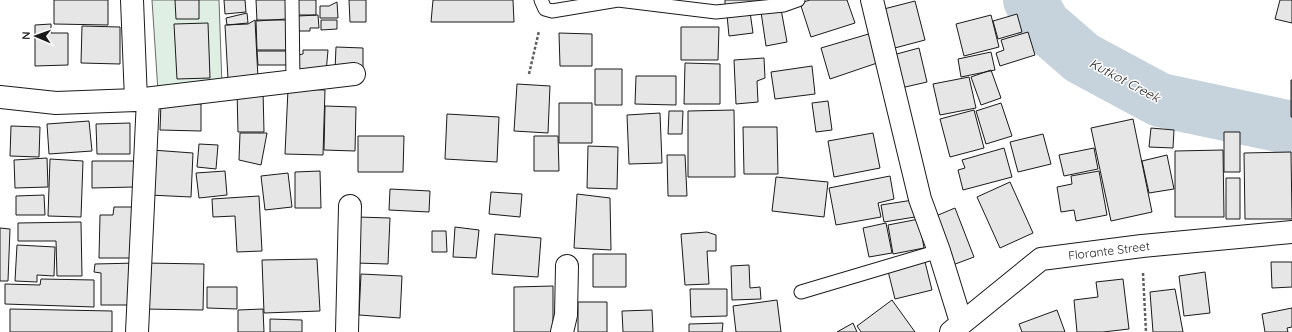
<svg xmlns="http://www.w3.org/2000/svg" width="1292" height="332" font-family="Quicksand,sans-serif">
	<style>
		.green { fill: #e0efe3; stroke: #6a6a6a }
		.lines { fill: none; stroke-linecap: round; stroke-linejoin: round }
		.river { stroke: #c6d2dc; stroke-width: 54 }
		.building { fill: #e6e6e6; stroke: #1a1a1a }
		.service-casing { stroke: #1a1a1a; stroke-width: 15 }
		.minor-casing { stroke: #1a1a1a; stroke-width: 24 }
		.path { stroke: #5f5f5f; stroke-width: 2.5; stroke-dasharray: 3 2; stroke-linecap: butt }
		.service { stroke: #fff; stroke-width: 13 }
		.minor { stroke: #fff; stroke-width: 22 }
		.labels { text-anchor: middle; stroke-width: 3; stroke-linejoin: round; paint-order: stroke }
		.street-label { font-size: 12px; fill: #1a1a1a; stroke: #fff }
		.water-label { font-size: 13px; font-style: italic; fill: #1a1a1a; stroke: #fff }
	</style>
	<rect width="100%" height="100%" fill="#fff"/>
	<path class="green" d="M152 0H219L222 86 158 92Z"/>
	<g class="lines">
		<path class="river" d="M1030 0 1044 25 1082 58 1160 100 1292 128"/>
	</g>
	<path class="building" d="M54 0H108V25L54 24Z
		M175 0H199V19H176Z
		M224 0H245L246 12 225 14Z
		M256 0H286V19L257 21Z
		M297 0H316V15H297Z
		M349 0H366V22H350Z
		M433 0H513L514 22H431Z
		M725 0H767V2L725 7Z
		M810 0H847L855 23 811 37 800 3Z
		M1280 0H1292V23L1275 19Z
		M915 1 925 40 891 49 880 10Z
		M337 2 338 18H320V6H329Z
		M781 9 787 42 766 46 761 12Z
		M750 12 753 33 729 36 727 15Z
		M247 13 248 23 227 25 226 18Z
		M1017 14 1022 32 998 39 993 21Z
		M318 15 319 28H310V31H298V16Z
		M991 15 999 47 964 56 956 24Z
		M255 20 258 78 228 79 225 25 248 24Z
		M256 20H286L289 50H257Z
		M321 20H337V29L321 30Z
		M208 23 210 78 177 79 174 24Z
		M51 24V33H68V65L35 66V25Z
		M82 26 120 27V64L81 63Z
		M681 27H719L718 60H681Z
		M1028 32 1035 55 1000 66 996 53 1004 50 1001 40Z
		M559 33 592 34V66H560Z
		M872 33 880 62 830 79 821 48Z
		M336 47 363 48V71L335 70Z
		M919 48 927 82 901 88 893 55Z
		M303 50H328L326 73H299L298 55 303 54Z
		M257 51H287V65H258Z
		M991 52 995 70 961 77 958 59Z
		M764 58 765 78 757 81 758 102 736 104 734 60Z
		M685 63 720 64V104H684Z
		M812 66 815 94 775 99 771 72Z
		M595 69H622V105H595Z
		M991 70 1001 98 981 105 971 77Z
		M636 76H676V105L635 104Z
		M969 77 976 108 940 115 933 84Z
		M1291 80H1292V117H1291Z
		M517 84 550 86 548 133 514 131Z
		M288 89 325 90 323 155 285 154Z
		M237 90H263L264 132H238Z
		M828 101 832 130 816 132 812 103Z
		M161 103 201 104V131L160 130Z
		M559 103H592V143H559Z
		M1001 103 1012 136 986 144 976 111Z
		M325 106 356 107 355 151 324 150Z
		M734 110 735 177H688V111Z
		M974 110 984 148 950 157 940 119Z
		M669 111H683L682 134H668Z
		M660 113 662 163 629 164 627 115Z
		M447 114 499 117 497 162 445 159Z
		M1133 119 1152 212 1111 221 1091 128Z
		M89 121 92 151 49 154 47 124Z
		M130 123V154H97L96 124Z
		M11 126 40 127 39 157 10 156Z
		M743 127H777L778 174H744Z
		M1151 128 1174 130 1173 148 1149 147Z
		M1224 132H1240V172H1224Z
		M240 133H267L261 165 239 160Z
		M873 133 880 168 834 177 828 141Z
		M1043 134 1051 164 1018 172 1010 142Z
		M358 136H404L403 172H358Z
		M534 136H558L559 171H534Z
		M199 144 218 145 216 169 197 167Z
		M588 146 618 147 617 189 587 188Z
		M1004 148 1012 177 963 190 958 170 965 168 962 160Z
		M1094 148 1098 169 1064 176 1059 155Z
		M152 150 193 153 191 197 149 195Z
		M1223 150 1224 217H1175V151Z
		M1291 152 1292 219H1245L1244 153Z
		M667 155H685L687 196H668Z
		M1167 155 1174 189 1149 193 1142 161Z
		M47 158 48 187 15 188 14 160Z
		M50 159 83 161 81 217 48 216Z
		M92 161H134V187L92 188Z
		M225 171 227 195 199 198 196 173Z
		M320 171 321 208H295V172Z
		M1099 171 1107 215 1076 221 1074 210 1061 212 1057 187 1072 184 1071 176Z
		M288 173 292 207 265 210 261 176Z
		M890 176 894 199 878 203 881 217 836 225 829 188Z
		M776 177 828 182 824 217 772 211Z
		M1226 178H1240V219H1226Z
		M1010 182 1033 233 1000 248 977 197Z
		M390 189 430 191 429 212 389 210Z
		M491 192 522 194 520 217 489 214Z
		M577 194 610 198 611 250 574 248Z
		M44 195 45 215H16V196Z
		M259 196 262 251 237 252 235 216 213 217 212 199Z
		M913 200 915 217 884 222 881 205Z
		M114 207H136V258H99L100 215H113Z
		M955 208 974 257 950 266 931 218Z
		M358 217 390 218 388 264 356 263Z
		M919 219 924 248 893 254 888 225Z
		M81 222 82 276H57L56 241H18V223Z
		M886 223 892 253 869 257 863 228Z
		M455 227 479 230 476 258 453 257Z
		M0 228 10 229 8 281H0Z
		M432 231H446L447 252H432Z
		M707 232 716 235V251H707L709 284 685 285 681 234Z
		M495 234 541 238 538 277 492 274Z
		M17 245 55 247 54 276 37 275V282L15 281Z
		M593 254H626V287H593Z
		M317 259 320 311 264 313 262 260Z
		M925 262 932 290 895 299 888 271Z
		M1271 262H1292V287L1272 288Z
		M137 263V305H101V273L94 272 95 264Z
		M145 263 204 264 203 310 144 309Z
		M749 265 750 288 760 287 761 299 732 300 731 266Z
		M1205 272 1210 313 1184 316 1179 276Z
		M361 274 402 276 400 318 359 315Z
		M41 279 94 280V307L5 304V284L40 285Z
		M1123 279 1129 329 1103 332H1077L1074 300 1098 297 1096 282Z
		M553 286V332H514V287Z
		M207 287H237V309L207 308Z
		M690 289H727V316L691 317Z
		M1175 289 1183 332H1153L1150 292Z
		M777 300 781 332H736L733 306Z
		M892 300 915 332H861L857 326Z
		M578 302H607V332H578Z
		M1292 308V327L1287 328 1288 332H1265L1262 314Z
		M10 309 112 311V332H10Z
		M263 309 264 332H238V310Z
		M652 310 653 332H623L622 311Z
		M1057 310 1065 332H1022L1019 324Z
		M270 319 302 320V332H270Z
		M723 323 722 332H689V324Z
		M853 323 857 332H837Z"/>
	<g class="lines">
		<g class="service-casing">
			<path id="service" d="M292 0 293 81
				M541 0 545 9 552 11 618 0 716 12 784 5 798 0
				M801 292 939 251"/>
		</g>
		<g class="minor-casing">
			<path id="minor" d="M132 0 136 100
				M872 0 920 199 939 251 961 322
				M0 97 56 103 136 100 354 74
				M137 332 148 99
				M347 332 350 206
				M562 332 566 315 567 266
				M951 332 1041 259 1142 246 1292 232"/>
		</g>
		<path class="path" d="M529 74 539 31
			M1143 273 1146 332"/>
		<use href="#service" class="service"/>
		<use href="#minor" class="minor"/>
	</g>
	<g class="labels">
		<g class="street-label">
			<text transform="translate(1109 251) rotate(-7)" y="4">Florante Street</text>
		</g>
		<g class="water-label">
			<text transform="translate(1125 80) rotate(28)" y="5">Kutkot Creek</text>
		</g>
	</g>
	<g transform="translate(36 36) rotate(272)" stroke="#ffffff" stroke-width="3" paint-order="stroke">
	<path d="M0-3L7 15L0 10L-7 15Z" fill="#1a1a1a"/>
	<text y="-6" font-size="11" font-weight="bold" text-anchor="middle" fill="#1a1a1a">N</text>
	</g>
</svg>
